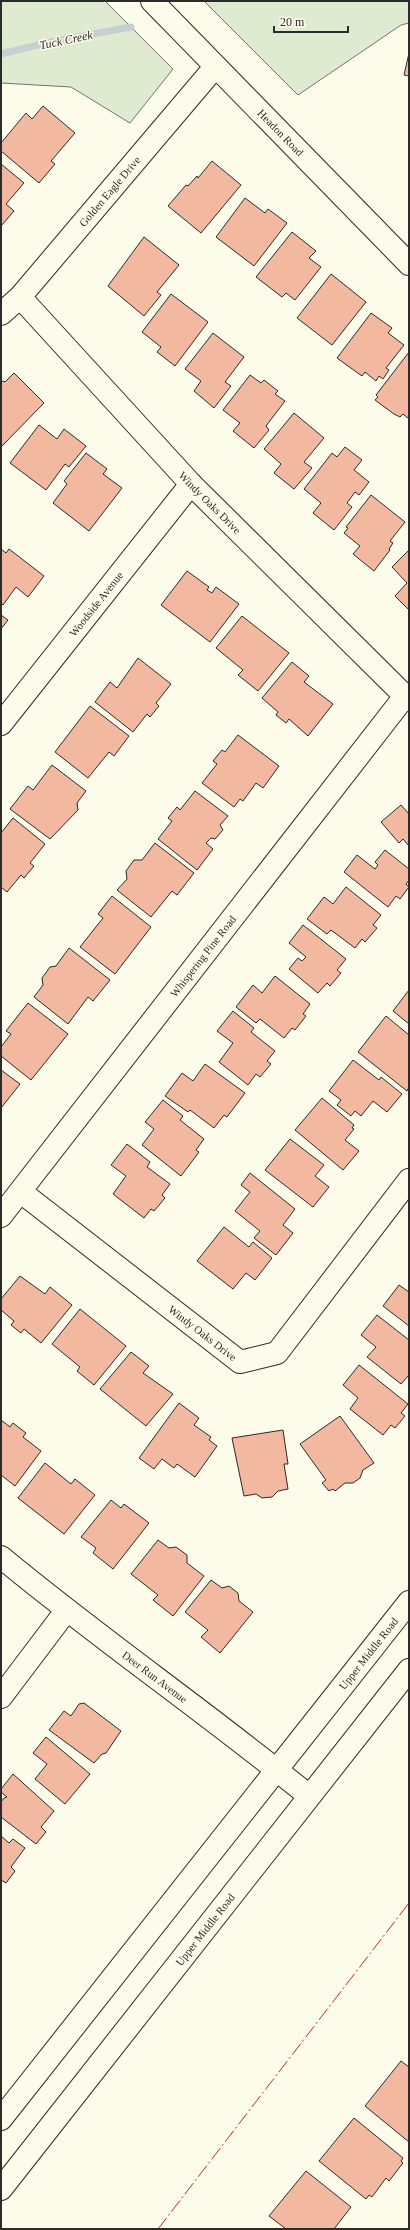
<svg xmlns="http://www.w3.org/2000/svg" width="410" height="2230" font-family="'Times New Roman',serif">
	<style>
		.green { fill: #deebd1; stroke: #74746e }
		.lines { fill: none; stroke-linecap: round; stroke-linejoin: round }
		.stream { stroke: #c7d0d0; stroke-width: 7 }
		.building { fill: #f2b8a0; stroke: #2b2b2b }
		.minor-casing { stroke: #2b2b2b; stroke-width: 24 }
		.major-casing { stroke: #2b2b2b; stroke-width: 24 }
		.minor { stroke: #fdfbea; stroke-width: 22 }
		.major { stroke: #fdfbea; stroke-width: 22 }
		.power { stroke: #c62828; stroke-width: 1; stroke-dasharray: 14 3 2 3; stroke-linecap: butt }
		.labels { text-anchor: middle; stroke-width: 3; stroke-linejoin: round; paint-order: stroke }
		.street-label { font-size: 11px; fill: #2b2b2b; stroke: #fdfbea }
		.water-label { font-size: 12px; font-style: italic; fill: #2b2b2b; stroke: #fdfbea }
	</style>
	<rect width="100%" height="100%" fill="#fdfbea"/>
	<path class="green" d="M1 1H105L173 69 130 123 71 87 1 83Z
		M204 1H409V23L401 25 298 95Z"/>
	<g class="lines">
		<path class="stream" d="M1 54 50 42 131 27"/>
	</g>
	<path class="building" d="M409 53V76L404 75Z
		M43 106 75 133 51 161 55 164 39 183 1 151V143L26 113 32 119Z
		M212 161 241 185 201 233 168 206 186 185 188 186 197 176 198 178Z
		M1 164 24 183 6 204 14 211 1 226Z
		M245 198 265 213 268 209 287 223 254 266 216 237Z
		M292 232 316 251 309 258 321 267 295 300 286 293 282 297 256 277Z
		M144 237 179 265 157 292 161 295 144 316 108 286Z
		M331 274 366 302 332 345 297 318Z
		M171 294 208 322 175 366 157 352 161 347 142 332Z
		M371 313 392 328 388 333 404 345 386 368 389 370 383 379 379 376 376 381 365 372 362 376 337 358Z
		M213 333 244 357 225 382 231 386 214 408 194 391 201 381 185 369Z
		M409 352V419L403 414 400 417 394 414 375 400 378 397 376 395Z
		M14 373 44 403 1 447V383L3 381 5 382Z
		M250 375 261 383 264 380 278 391 275 394 285 401 266 426 269 430 254 448 233 431 240 423 223 410Z
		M294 413 324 438 304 462 312 468 294 489 274 473 281 464 264 449Z
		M39 425 57 439 64 429 86 446 69 467 65 464 46 490 10 463Z
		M345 447 362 460 354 470 369 482 359 495 355 492 347 503 352 507 334 530 313 513 321 503 304 489 332 453 337 457Z
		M86 453 107 469 103 474 122 488 89 531 53 503 67 484 64 481Z
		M371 495 405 522 390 541 393 543 389 549 390 550 374 571 353 554 360 546 344 533 348 528 346 527Z
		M1 549 6 553 9 549 44 576 28 597 16 587 3 605 1 603Z
		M409 550V610L395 596 407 583 392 567Z
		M187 571 209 587 207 590 212 593 216 587 239 604 210 642 161 605Z
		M1 615 8 620 1 629Z
		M242 616 289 653 258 691 238 675 243 670 216 648Z
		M138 658 171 684 156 703 159 706 150 717 147 714 133 732 95 702 110 682 117 688Z
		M292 662 309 676 304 682 333 704 308 736 289 719 286 723 276 715 278 712 262 698Z
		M90 706 129 736 114 756 109 752 88 778 55 752Z
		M238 735 279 766 263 788 256 783 243 801 240 799 234 807 202 783 217 764 213 761 222 750 225 752Z
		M52 765 86 791 77 803 78 810 50 839 10 809 28 786 33 790Z
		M195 791 228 816 220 825 223 830 215 839 211 838 206 843 213 849 197 870 158 839 172 821 168 818 177 807 180 810Z
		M401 805 409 814V846L403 839 399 843 381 822Z
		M13 818 45 844 30 863 34 866 24 878 21 875 7 892 1 887V833Z
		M155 843 194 873 177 895 172 891 151 917 117 890 127 879 126 871 134 860H142Z
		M385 850 409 869V880L406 884 409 887 400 899 396 896 388 907 344 872 357 855 375 869 378 865 375 862Z
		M346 887 381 915 373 925 377 928 365 942 362 939 355 948 331 930 327 934 307 919 324 897 333 904Z
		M112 896 151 927 115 974 80 947 103 918 98 914Z
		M303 925 346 959 337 970 341 973 330 986 327 983 318 993 289 969 298 958 302 961 306 957 289 943Z
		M69 948 110 980 93 1001 88 997 68 1024 34 997 43 985 42 978 50 967 56 966Z
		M275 976 310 1004 303 1014 306 1016 295 1030 292 1028 284 1038 260 1019 256 1023 236 1007 253 985 262 993Z
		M409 990V1024L393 1011Z
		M28 1003 68 1034 31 1080 1 1056V1047L11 1034 6 1031Z
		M233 1011 254 1028 251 1032 275 1051 267 1061 271 1064 260 1077 256 1074 248 1085 219 1062 233 1043 217 1031Z
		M386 1016 409 1035V1087L407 1091 358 1052Z
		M353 1060 379 1080 381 1077 402 1094 387 1112 373 1101 361 1116 355 1111 351 1116 337 1105 341 1100 329 1091Z
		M205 1064 245 1093 227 1117 224 1115 214 1128 190 1110 188 1112 165 1096 182 1073 193 1081Z
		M1 1070 20 1084 1 1108Z
		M322 1098 354 1125 352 1128 354 1129 345 1140 359 1151 343 1170 295 1130Z
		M163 1100 183 1116 180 1120 204 1139 196 1150 199 1152 181 1176 142 1145 154 1129 145 1122Z
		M290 1139 324 1165 315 1176 329 1187 313 1207 265 1170Z
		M127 1144 150 1162 147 1167 170 1184 162 1195 165 1198 154 1211 151 1209 144 1218 113 1194 126 1176 111 1165Z
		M250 1173 295 1209 283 1225 293 1233 276 1255 254 1238 260 1231 235 1211 250 1192 241 1185Z
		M224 1227 249 1247 253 1242 272 1258 255 1280 246 1273 233 1289 197 1261Z
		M20 1276 45 1294 50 1287 72 1305 41 1343 24 1329 21 1333 11 1325 14 1321 1 1310V1299Z
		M399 1285 409 1292V1326L383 1306Z
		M80 1309 126 1346 94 1385 77 1371 80 1367 52 1344Z
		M377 1315 409 1340V1375L401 1384 367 1357 376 1347 361 1335Z
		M131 1352 149 1366 143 1373 173 1394 146 1426 100 1389Z
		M359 1365 408 1404 401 1413 405 1416 395 1428 391 1425 383 1435 350 1409 358 1398 343 1385Z
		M179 1403 199 1418 194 1425 211 1437 209 1440 217 1446 195 1477 177 1464 174 1468 162 1459 154 1469 139 1458Z
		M340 1416 374 1463 363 1470 360 1478 353 1483H345L335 1491 333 1489 329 1491 322 1483 326 1480 300 1444Z
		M1 1420 10 1427 13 1423 26 1433 23 1437 41 1451 15 1486 1 1475Z
		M283 1430 288 1464H284L288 1489 278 1491 272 1497 262 1498 256 1494 244 1496 232 1438Z
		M45 1463 71 1484 75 1479 95 1495 64 1534 18 1498Z
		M111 1500 121 1508 124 1504 149 1523 113 1569 93 1553 96 1548 81 1537Z
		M158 1540 169 1548 176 1547 187 1555V1563L204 1576 173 1616 153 1600 158 1595 131 1574Z
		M211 1580 222 1588 229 1586 238 1593 239 1601 253 1612 220 1653 201 1637 208 1630 185 1612Z
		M84 1703 121 1731 106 1753 102 1754 94 1763 49 1730 64 1711 71 1716 79 1704Z
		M46 1737 90 1774 65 1804 35 1779 47 1764 33 1753Z
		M13 1774 54 1811 41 1827 46 1832 36 1844 1 1817V1802L4 1798 7 1797 1 1792V1789Z
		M1 1836 9 1843 13 1839 25 1848 11 1867 15 1871 6 1883 1 1880Z
		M401 2061 409 2067V2142L365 2106Z
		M354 2118 403 2158 401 2161 403 2163 389 2181 386 2178 372 2197 369 2195 366 2199 319 2161Z
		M306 2171 351 2207 334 2229H286L269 2216Z"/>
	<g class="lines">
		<g class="minor-casing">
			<g id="minor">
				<path id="s1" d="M152 1 409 264"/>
				<path id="s2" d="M20 297 191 484 409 700"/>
				<path id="s3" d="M1 314 20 297 215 67"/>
				<path id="s4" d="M1 724 191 484"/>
				<path id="s5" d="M21 1192 240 1362 277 1353 409 1180"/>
				<path id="s6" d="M1 1216 405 696"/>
				<path id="s7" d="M1 1557C101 1640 209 1714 309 1796"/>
				<path d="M1 1697 66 1611"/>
			</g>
		</g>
		<g class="major-casing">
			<g id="major">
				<path id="s8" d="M1 2119 409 1602"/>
				<path id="s9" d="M1 2189 409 1670"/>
			</g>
		</g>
		<use href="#minor" class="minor"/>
		<use href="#major" class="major"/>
		<path class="power" d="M158 2229 409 1903"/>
	</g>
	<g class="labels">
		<g class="street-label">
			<text dy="4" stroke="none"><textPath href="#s1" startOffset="184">Headon Road</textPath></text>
			<text dy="4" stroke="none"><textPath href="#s3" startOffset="164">Golden Eagle Drive</textPath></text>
			<text dy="4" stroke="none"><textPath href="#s2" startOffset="280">Windy Oaks Drive</textPath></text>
			<text dy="4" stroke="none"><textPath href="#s4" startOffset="153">Woodside Avenue</textPath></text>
			<text dy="4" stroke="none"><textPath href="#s6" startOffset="329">Whispering Pine Road</textPath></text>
			<text dy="4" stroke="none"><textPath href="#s5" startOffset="230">Windy Oaks Drive</textPath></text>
			<text dy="4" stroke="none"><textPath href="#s8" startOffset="593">Upper Middle Road</textPath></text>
			<text dy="4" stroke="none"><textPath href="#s7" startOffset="195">Deer Run Avenue</textPath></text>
			<text dy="4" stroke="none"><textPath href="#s9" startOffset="330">Upper Middle Road</textPath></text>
		</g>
		<g class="water-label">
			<text transform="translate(66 40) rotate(-12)" y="4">Tuck Creek</text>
		</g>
	</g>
	<rect width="410" height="2230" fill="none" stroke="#2b2b2b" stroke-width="4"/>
	<path d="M274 26v6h74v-6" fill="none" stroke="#2b2b2b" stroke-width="2"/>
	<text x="280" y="26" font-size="12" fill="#2b2b2b" stroke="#fdfbea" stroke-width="3" paint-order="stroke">20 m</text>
</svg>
